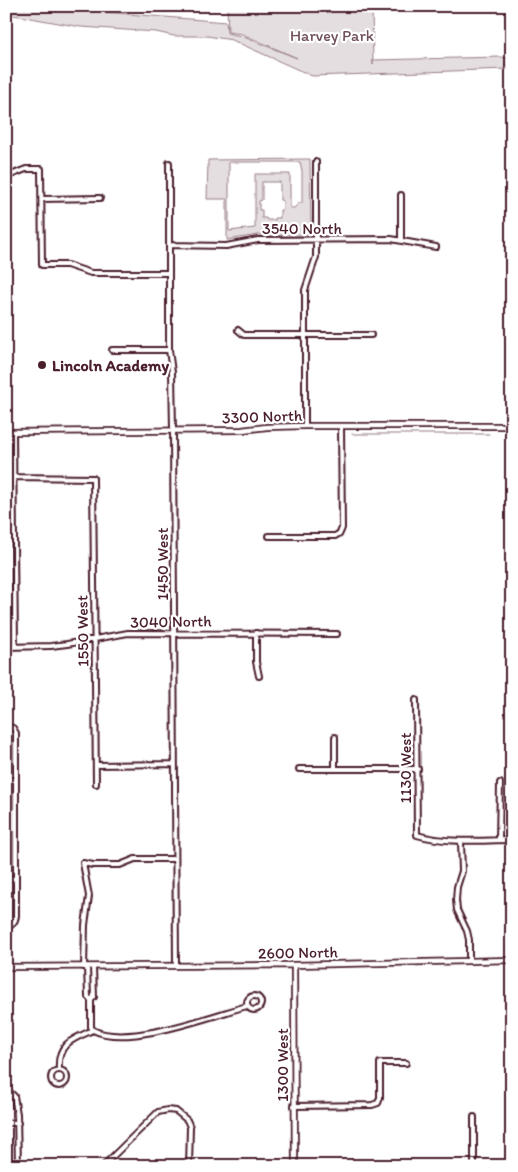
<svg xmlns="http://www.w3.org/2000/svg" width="518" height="1172" font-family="Itim,sans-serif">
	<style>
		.green { fill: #e5dee0; stroke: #987e86; fill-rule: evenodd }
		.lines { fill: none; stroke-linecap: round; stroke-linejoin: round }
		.stream { stroke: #91787e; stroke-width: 1 }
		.minor-casing { stroke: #4a1f2b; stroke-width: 8 }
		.tertiary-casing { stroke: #4a1f2b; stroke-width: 8 }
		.minor { stroke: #fff; stroke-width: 4 }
		.tertiary { stroke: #fff; stroke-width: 4.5 }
		.poi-dot { fill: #4a1f2b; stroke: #fff; stroke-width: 2 }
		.labels { text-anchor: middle; stroke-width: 4.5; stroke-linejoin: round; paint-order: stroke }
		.park-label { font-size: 16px; fill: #714f58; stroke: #fff }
		.street-label { font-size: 16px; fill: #4a1f2b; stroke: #fff }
		.poi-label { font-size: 16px; font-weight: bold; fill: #4a1f2b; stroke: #fff; text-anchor: start }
	</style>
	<rect width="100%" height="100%" fill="#fff"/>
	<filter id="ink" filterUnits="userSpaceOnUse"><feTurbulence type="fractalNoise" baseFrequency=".02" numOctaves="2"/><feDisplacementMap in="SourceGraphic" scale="10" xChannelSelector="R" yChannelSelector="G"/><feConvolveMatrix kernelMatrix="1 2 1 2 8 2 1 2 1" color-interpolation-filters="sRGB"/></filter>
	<g filter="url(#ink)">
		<path class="green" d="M6 6H54L66 9 226 22 227 33 241 36 297 58 242 34 228 32 227 6H372L373 65V60L501 57 512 59V69H507L312 76 232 40 207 36H174L156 32 81 27 8 14H6Z
			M310 159 311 232 308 235H258L227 240V199H207L208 160ZM229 162H300L302 171V203H299L294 208H290V174H255V228L229 231ZM262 182H280V200L283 201V210H280V218H275V220H267L266 218H262V210H259V201L262 200Z
			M6 783H11L13 785V873L10 876H6Z"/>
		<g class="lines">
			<path class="stream" d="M352 434H489"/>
			<g class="minor-casing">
				<path id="minor" d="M169 163V350L172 372 173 430 176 965
					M6 175H11L26 169H41L42 265H67L91 273H169
					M401 195V241
					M42 199 100 198
					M169 245 226 246 258 240 391 239 436 247
					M238 330 244 335H371
					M112 350H169
					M305 426V290L316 257V162
					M13 432 15 647
					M14 477 93 478 96 784
					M269 536H335L340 533 342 528 341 426
					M256 633V662L259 676
					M6 647 51 646 67 644 128 633 337 634
					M416 700 417 835C448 844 480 840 512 840
					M6 726 13 728 16 733V916C15 923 12 925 6 928
					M335 737V769
					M96 765 174 764
					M299 769H418
					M6 780H16
					M499 840 500 783
					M461 842 462 871 457 887 456 900 457 910 467 931 469 940V961
					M6 878 16 879
					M84 967 85 925 89 896 83 863 93 865H120L135 859H175
					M87 967 88 997 91 1000V1027L93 1030
					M247 1003a7 7 0 1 1 14 0a7 7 0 1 1-14 0Z
					M91 1000 94 997 93 967
					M93 1030C127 1048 211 1016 247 1006
					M59 1069C57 1043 73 1039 93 1030
					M51 1078a8 8 0 1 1 16 0a8 8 0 1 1-16 0Z
					M6 1089 14 1096 17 1114 18 1166
					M294 1106 372 1105 378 1103 380 1098V1063H406
					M474 1117V1166
					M6 1123H18
					M103 1166 158 1112 168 1110 176 1111 187 1120 190 1127 189 1166"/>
			</g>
			<g class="tertiary-casing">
				<path id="tertiary" d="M6 432 242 430 267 427 305 426H512
					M294 965 295 1166
					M6 967 294 965 512 960"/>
			</g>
			<use href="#minor" class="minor"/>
			<use href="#tertiary" class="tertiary"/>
		</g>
	</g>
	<circle class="poi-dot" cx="42" cy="365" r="5"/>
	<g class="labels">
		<g class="park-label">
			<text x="332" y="41">Harvey Park</text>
		</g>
		<g class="street-label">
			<text x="302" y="234">3540 North</text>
			<text transform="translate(262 416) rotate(-2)" y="6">3300 North</text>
			<text transform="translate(162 564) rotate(-90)" y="6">1450 West</text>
			<text transform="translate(171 621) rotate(-1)" y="6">3040 North</text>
			<text transform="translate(82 631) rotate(-91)" y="6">1550 West</text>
			<text transform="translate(405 768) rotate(-90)" y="6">1130 West</text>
			<text transform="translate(298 952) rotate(-1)" y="6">2600 North</text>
			<text transform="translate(282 1065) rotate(-90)" y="6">1300 West</text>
		</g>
		<g class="poi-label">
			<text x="52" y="371">Lincoln Academy</text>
		</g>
	</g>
	<rect width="518" height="1172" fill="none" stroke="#fff" stroke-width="25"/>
	<rect x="12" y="12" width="493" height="1147" fill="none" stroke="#4a1f2b" stroke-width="2" filter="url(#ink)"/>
</svg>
